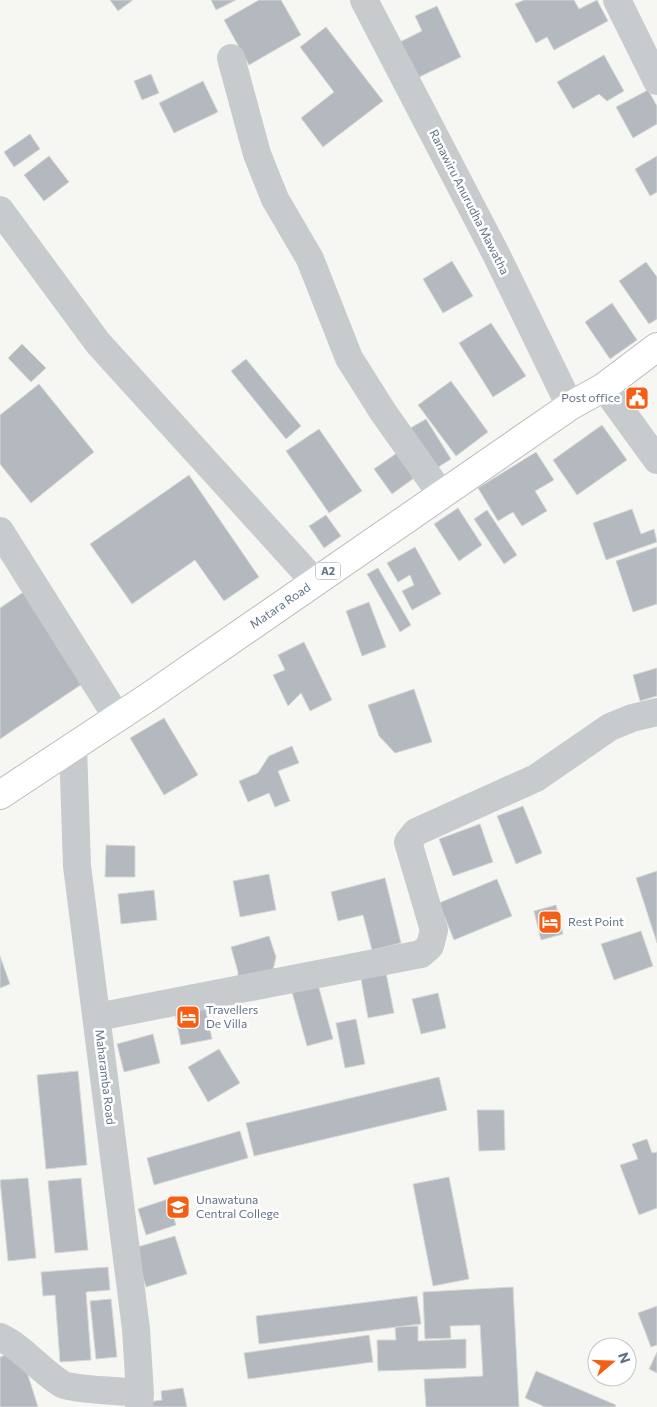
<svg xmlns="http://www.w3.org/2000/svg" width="657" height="1407" font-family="Commissioner,sans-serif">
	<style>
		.building { fill: #b3b9bf; stroke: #d8d8d5 }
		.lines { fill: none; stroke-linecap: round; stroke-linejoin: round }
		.highway-casing { stroke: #b9bcbf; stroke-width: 30 }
		.minor { stroke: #c8cbce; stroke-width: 28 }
		.highway { stroke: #fff; stroke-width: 28 }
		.labels { text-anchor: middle; stroke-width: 5; stroke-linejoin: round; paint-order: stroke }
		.shield { fill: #fff; stroke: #919dab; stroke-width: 1 }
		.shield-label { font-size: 11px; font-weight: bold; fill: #627387 }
		.street-label { font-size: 12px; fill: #627387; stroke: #fff }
		.poi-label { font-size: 12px; fill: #627387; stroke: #fff; text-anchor: start }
	</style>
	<rect width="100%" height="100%" fill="#f6f7f2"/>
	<path class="building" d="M110 0H133L118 11Z
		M211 0H236L216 10Z
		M259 0H281L301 35 249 65 224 20Z
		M524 0H574L579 9 597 0 608 21 554 50 547 37 536 43 515 4Z
		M437 6 461 57 415 79 398 43 422 31 415 16Z
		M326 27 383 101 323 147 301 118 334 92 300 47Z
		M604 55 624 91 607 101 599 94 573 109 557 82Z
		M151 74 159 93 142 100 134 81Z
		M203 81 218 112 174 133 159 103Z
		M648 90 657 106V124L633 138 616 107Z
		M30 134 40 149 14 167 4 152Z
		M49 156 69 182 44 201 24 175Z
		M657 156V192L650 196 635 169Z
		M452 261 473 296 443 313 423 279Z
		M646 262 657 277V319L649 324 619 281Z
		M612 303 637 340 610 359 585 322Z
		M491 323 526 376 493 397 459 343Z
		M22 344 46 368 31 382 8 358Z
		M246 359 301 426 286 439 231 371Z
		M451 381 488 432 456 456 418 405Z
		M39 384 94 452 31 503 0 464V415Z
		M426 419 451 459 432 471 407 430Z
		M602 425 627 460 577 495 553 460Z
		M319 429 362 491 329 513 286 451Z
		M404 448 421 473 392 494 374 469Z
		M536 452 554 480 535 491 547 511 522 526 513 512 498 521 478 488Z
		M189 475 259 577 224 601 195 560 132 604 90 544Z
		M458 508 482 545 459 561 434 524Z
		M632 509 641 534 654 529 657 542 606 560 593 523Z
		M487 510 517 555 504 564 474 519Z
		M326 515 341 536 324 548 309 526Z
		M415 547 441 594 412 610 402 591 414 585 410 575 398 582 387 563Z
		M657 547V604L633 612 616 561Z
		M378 568 411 625 400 632 367 574Z
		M28 589 88 680 0 739V608Z
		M369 602 386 647 362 656 346 611Z
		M304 642 332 700 310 711 301 693 288 706 273 675 285 670 278 655Z
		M657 668V696L640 701 633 675Z
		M414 689 432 742 395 753 379 736 368 705Z
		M164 718 198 775 164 795 130 738Z
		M292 746 299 763 278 771 290 801 275 807 269 793 248 802 239 781 258 773 269 756Z
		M523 806 542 853 516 864 497 816Z
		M480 824 493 862 453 876 439 839Z
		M106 845 135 846V877H105Z
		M657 871V943L636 878Z
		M269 874 276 910 240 917 233 881Z
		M385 878 401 943 372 950 363 915 338 921 331 892Z
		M497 879 512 916 454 940 439 903Z
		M154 890 157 920 121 924 118 894Z
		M556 905 563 934 541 940 534 911Z
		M641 931 653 966 614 980 601 944Z
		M269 936 276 957 272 974 238 987V972L231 947Z
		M0 956 10 984 0 988Z
		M385 968 394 1013 368 1018 360 973Z
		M317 981 333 1039 307 1046 292 992Z
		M438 993 446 1028 421 1034 412 999Z
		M204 1002 212 1039 181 1045 174 1008Z
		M356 1019 365 1064 345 1068 336 1023Z
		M153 1034 160 1063 124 1072 117 1044Z
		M219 1049 240 1083 208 1102 188 1067Z
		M78 1071 87 1165 46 1169 37 1075Z
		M439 1077 447 1110 254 1156 246 1123Z
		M477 1110H504L505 1150 479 1151Z
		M240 1131 248 1158 154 1185 147 1158Z
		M647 1139 652 1153 657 1152V1208L639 1215 620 1165 638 1159 632 1144Z
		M449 1177 469 1279 433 1286 413 1184Z
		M28 1178 36 1258 8 1261 0 1180Z
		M81 1178 88 1250 55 1253 48 1181Z
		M168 1199 176 1225 146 1235 138 1209Z
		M175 1236 187 1274 146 1287 134 1248Z
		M108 1267 110 1290 86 1292 91 1360 60 1362 55 1295 43 1296 41 1272Z
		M513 1287 519 1407H426L424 1379 483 1376 480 1325 450 1326 451 1338 425 1339 423 1292Z
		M417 1296 421 1324 259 1344 256 1316Z
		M111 1299 117 1357 96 1359 90 1301Z
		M657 1306V1345L651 1347 638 1313Z
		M418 1326V1341L466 1339V1368L378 1371 377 1340H396L395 1327Z
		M369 1335 373 1362 248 1379 244 1353Z
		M20 1350 38 1407H0V1357Z
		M657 1352V1373L649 1369Z
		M536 1371 616 1405 615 1407H545L525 1398Z
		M183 1388 187 1407H148V1402L162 1400 161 1391Z"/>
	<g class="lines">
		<g class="highway-casing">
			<g id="highway">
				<path id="s1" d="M0 795 150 696 570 406 604 387 657 347"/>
			</g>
		</g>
		<path class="minor" d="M364 0 497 256 570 406
			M617 0 657 81
			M231 58 257 154 275 199 310 259 349 358 383 412 441 494
			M0 210 98 343 314 581
			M604 387 657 460
			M0 531 117 717
			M73 746 77 866 136 1329 140 1393 139 1407
			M97 1017 421 954 430 946 434 930 408 842 416 832 536 778 610 727 632 718 657 712
			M0 1337C24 1348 40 1371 62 1384 73 1390 125 1391 140 1393"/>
		<use href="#highway" class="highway"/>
	</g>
	<defs>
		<g id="civic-square" transform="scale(1.25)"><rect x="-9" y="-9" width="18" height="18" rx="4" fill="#f45f15" stroke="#fff"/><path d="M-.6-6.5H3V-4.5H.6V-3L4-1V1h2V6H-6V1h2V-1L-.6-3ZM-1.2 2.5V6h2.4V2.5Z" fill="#fff"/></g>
		<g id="hotel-square" transform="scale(1.25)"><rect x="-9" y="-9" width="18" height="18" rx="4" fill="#f45f15" stroke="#fff"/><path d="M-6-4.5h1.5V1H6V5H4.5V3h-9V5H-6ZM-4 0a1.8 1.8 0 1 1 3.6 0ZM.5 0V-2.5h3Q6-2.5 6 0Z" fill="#fff"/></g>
		<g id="university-square" transform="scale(1.25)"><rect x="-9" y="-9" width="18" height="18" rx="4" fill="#f45f15" stroke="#fff"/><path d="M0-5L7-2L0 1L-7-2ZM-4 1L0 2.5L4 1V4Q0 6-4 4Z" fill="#fff"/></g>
	</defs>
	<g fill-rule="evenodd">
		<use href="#civic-square" x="637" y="398"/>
		<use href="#hotel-square" x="550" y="922"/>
		<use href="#hotel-square" x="188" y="1017"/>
		<use href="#university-square" x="178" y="1207"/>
	</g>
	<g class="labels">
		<rect class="shield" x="315.5" y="562.5" width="25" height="17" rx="4"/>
		<g class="shield-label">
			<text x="328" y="575">A2</text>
		</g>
		<g class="street-label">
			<text transform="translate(469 202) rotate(63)" y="4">Ranawiru Anurudha Mawatha</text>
			<text dy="4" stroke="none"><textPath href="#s1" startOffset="338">Matara Road</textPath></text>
			<text transform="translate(105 1077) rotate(83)" y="4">Maharamba Road</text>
		</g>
		<g class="poi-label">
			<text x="620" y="402" text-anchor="end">Post office</text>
			<text x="568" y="926">Rest Point</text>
			<text x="206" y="1014">Travellers<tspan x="206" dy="14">De Villa</tspan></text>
			<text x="196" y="1204">Unawatuna<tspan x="196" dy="14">Central College</tspan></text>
		</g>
	</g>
	<g transform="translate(612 1362) rotate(71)"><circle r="24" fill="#ffffff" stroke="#c0c7cf"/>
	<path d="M0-4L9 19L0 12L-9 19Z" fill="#f45f15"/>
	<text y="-8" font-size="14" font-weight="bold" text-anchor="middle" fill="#627387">N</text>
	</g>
</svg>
